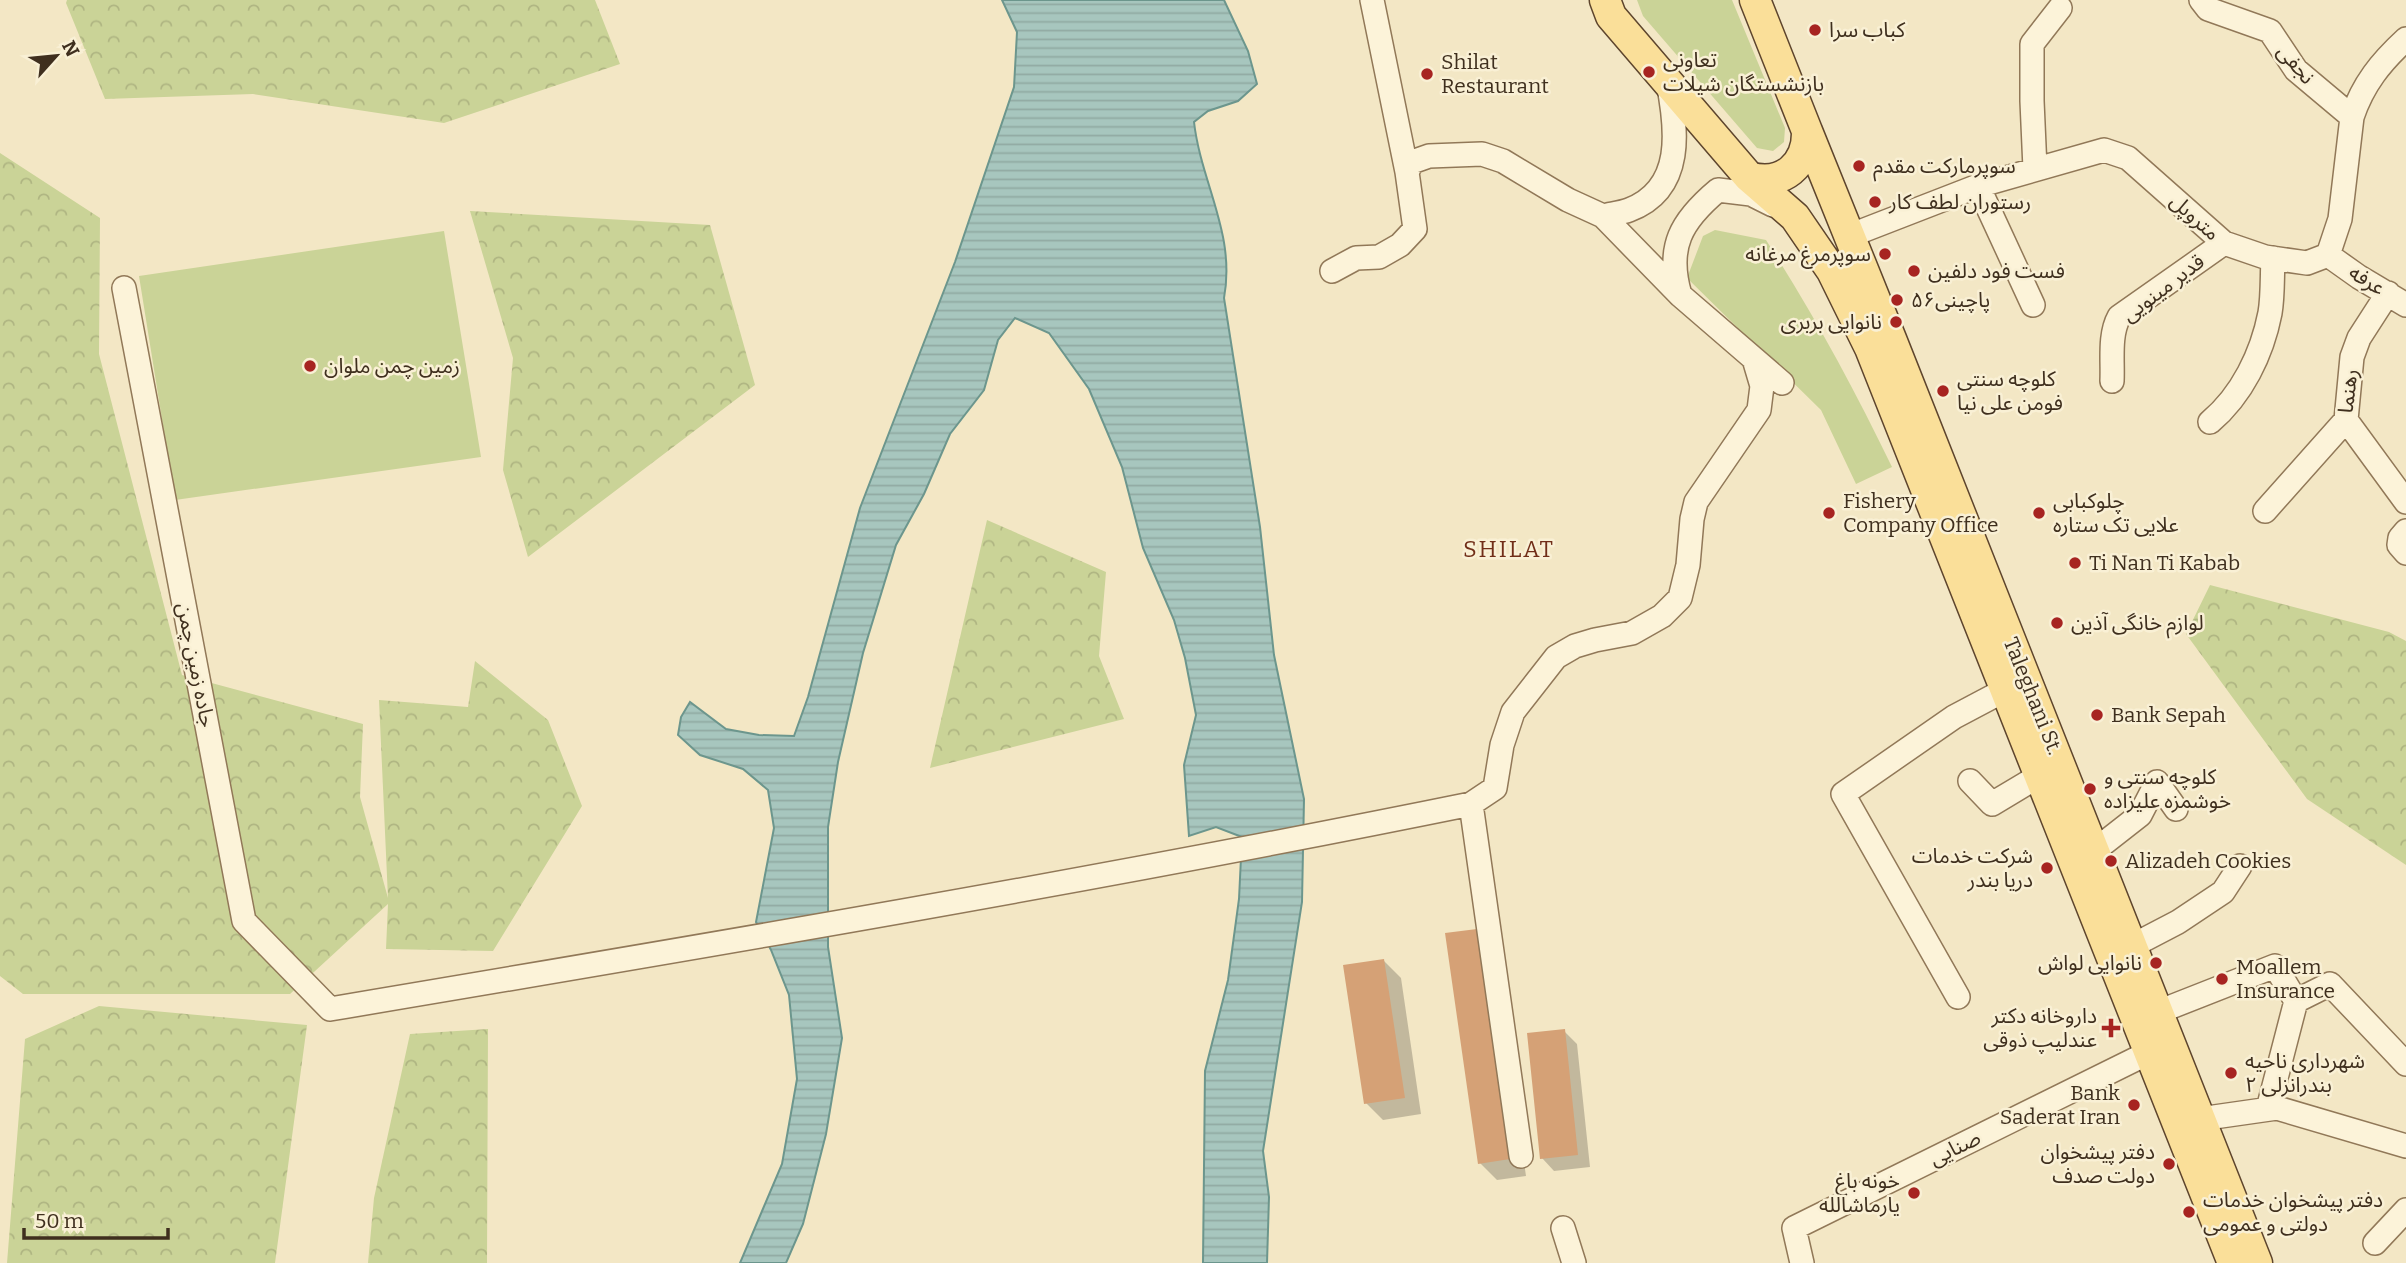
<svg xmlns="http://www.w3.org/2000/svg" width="2406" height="1263" font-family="Bitter,'Noto Sans Arabic',serif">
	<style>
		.grass { fill: #cad397 }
		.forest { fill: url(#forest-crowns) }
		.water { fill: url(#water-rules); stroke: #6c968d; stroke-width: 2 }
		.shadow { fill: #0003 }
		.building { fill: #d5a176 }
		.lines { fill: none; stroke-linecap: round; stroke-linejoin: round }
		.minor-casing { stroke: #917858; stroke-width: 26 }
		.major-casing { stroke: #5e452d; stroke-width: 33 }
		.minor { stroke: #fcf3d9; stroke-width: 23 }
		.major { stroke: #fadf99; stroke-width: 30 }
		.poi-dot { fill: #a72421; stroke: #f9f0d5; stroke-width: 2.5 }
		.labels { text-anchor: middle; stroke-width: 5; stroke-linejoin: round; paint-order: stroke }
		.poi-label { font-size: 21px; fill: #3f2f1e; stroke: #f9f0d5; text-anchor: start }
		.street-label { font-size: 21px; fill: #3f2f1e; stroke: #f9f0d5 }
		.neighbourhood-label { font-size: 23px; letter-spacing: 2px; fill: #712e18; stroke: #f9f0d5 }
	</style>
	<defs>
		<pattern id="forest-crowns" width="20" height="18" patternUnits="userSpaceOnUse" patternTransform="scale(1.75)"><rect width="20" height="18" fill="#cad397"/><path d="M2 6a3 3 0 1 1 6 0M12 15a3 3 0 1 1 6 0" fill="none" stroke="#afb582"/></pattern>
		<pattern id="water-rules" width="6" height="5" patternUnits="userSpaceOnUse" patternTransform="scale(1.75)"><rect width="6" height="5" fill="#a7c6be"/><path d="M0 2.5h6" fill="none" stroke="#91aaa3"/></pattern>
	</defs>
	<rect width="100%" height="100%" fill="#f3e7c5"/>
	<path class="grass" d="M1637 0H1732L1785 128 1784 142 1773 151 1757 148 1643 16Z
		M1715 230 1766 240C1813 313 1854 388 1892 467L1856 484 1821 410 1687 278 1703 236Z
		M444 231 481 457 175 500 139 276Z"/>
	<path class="forest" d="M67 0H595L620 64 444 123 253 94 105 99 66 3Z
		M0 153 100 218 99 354 182 675 363 724 360 797 388 898 379 700 468 707 475 661 548 720 582 806 493 951 386 949 388 904 290 994H23L0 976Z
		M470 211 710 225 755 385 528 557 503 470 513 358Z
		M987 520 1106 572 1099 656 1124 719 930 768Z
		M2210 585 2389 632 2406 641V865L2307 799 2186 634Z
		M99 1006 307 1025 275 1263H7L25 1039Z
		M488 1029 487 1263H368L374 1198 410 1034Z"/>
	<path class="water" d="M1002 0H1224L1248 51 1257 84 1238 101 1208 111 1194 122C1201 183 1236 234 1224 298L1260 527 1274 655 1304 799 1302 902 1263 1151 1269 1197 1267 1263H1203L1205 1071 1228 980 1239 899 1242 837 1216 827 1189 836 1184 765 1196 715 1185 658 1174 620 1143 548 1122 467 1089 389 1049 333 1015 318 998 340 984 390 950 434 924 494 896 545 863 653 838 762 828 827V947L842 1038 826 1134 803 1224 786 1263H740L782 1164 797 1079 789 995 771 950 756 922 774 828 768 790 743 769 700 755 678 735 681 717 690 702 726 729 759 735 794 736 808 697 860 508 955 262 1014 87 1017 32Z"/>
	<path class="shadow" d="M1476 931 1493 948 1526 1176 1497 1180 1480 1163Z
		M1384 961 1401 978 1421 1114 1383 1120 1366 1103Z
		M1564 1031 1577 1044 1590 1167 1554 1171 1542 1158Z"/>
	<path class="building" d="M1477 929 1510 1159 1478 1164 1445 933Z
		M1384 959 1405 1098 1364 1104 1343 965Z
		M1565 1029 1578 1155 1540 1159 1527 1033Z"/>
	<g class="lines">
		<g class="minor-casing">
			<path id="minor" d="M1372 0 1407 172
				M2201 0 2208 9 2270 31 2296 70 2352 117
				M2035 169 2032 101V44L2060 8
				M1978 186 2033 305
				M1603 216C1611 214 1621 213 1629 210 1685 189 1677 128 1668 82
				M1849 236 1978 186 2104 150 2128 158 2224 243 2265 257 2307 263 2328 255 2340 219 2352 117C2363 84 2381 62 2406 39
				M2328 255 2359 277 2406 305
				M1332 271 1356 258 1379 257 1400 245 1415 229 1407 172 1412 162 1429 156 1482 154 1503 161 1568 200 1603 216 1680 295 1782 383
				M124 288 244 921 330 1009C711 945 1092 881 1471 804
				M1680 295C1666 247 1681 221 1718 190L1751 194 1773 205
				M2112 381C2113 361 2109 335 2119 317L2224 243
				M2346 420 2406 502
				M2210 422C2242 395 2262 354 2270 313 2273 296 2272 276 2273 258
				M2265 511 2346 420 2352 357 2359 338 2388 293
				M2406 531 2400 538 2399 545 2406 553
				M1970 781 1992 804 2039 776
				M2094 851 2140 815 2157 782 2176 809
				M2132 946 2178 922 2223 892 2240 866
				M1958 997 1843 794 1954 717 2005 690
				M2296 1001 2330 984 2406 1064
				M2158 1012 2275 966 2296 1001 2268 1109
				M2200 1119 2277 1108 2406 1146
				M1521 1156 1471 804 1495 788 1502 745 1513 712 1556 657 1575 646 1595 640 1632 633 1662 616 1680 598 1688 565 1692 519 1696 502 1759 410 1762 386 1754 359
				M1563 1228 1574 1263
				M2375 1243 2406 1210
				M1802 1263 1794 1228 2148 1053"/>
		</g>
		<g class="major-casing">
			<path id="major" d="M1605 0 1611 16 1749 177 1795 217 1832 271 1870 348 2233 1263
				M1807 131 1891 339 2257 1263
				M1749 177C1782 187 1808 165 1807 131L1755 0"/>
		</g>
		<use href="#minor" class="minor"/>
		<use href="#major" class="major"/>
	</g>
	<g class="poi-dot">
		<circle cx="1815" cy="30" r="7"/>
		<circle cx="1649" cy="72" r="7"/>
		<circle cx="1427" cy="74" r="7"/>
		<circle cx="1859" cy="166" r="7"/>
		<circle cx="1875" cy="202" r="7"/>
		<circle cx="1885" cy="254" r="7"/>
		<circle cx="1914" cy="271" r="7"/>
		<circle cx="1897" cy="300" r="7"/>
		<circle cx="1896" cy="322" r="7"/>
		<circle cx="310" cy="366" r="7"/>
		<circle cx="1943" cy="391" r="7"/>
		<circle cx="1829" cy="513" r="7"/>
		<circle cx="2039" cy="513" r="7"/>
		<circle cx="2075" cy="563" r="7"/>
		<circle cx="2057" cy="623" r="7"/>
		<circle cx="2097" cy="715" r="7"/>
		<circle cx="2090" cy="789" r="7"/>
		<circle cx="2111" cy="861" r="7"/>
		<circle cx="2047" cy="868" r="7"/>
		<circle cx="2156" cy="963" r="7"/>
		<circle cx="2222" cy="979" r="7"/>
		<path d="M2107.5 1017.5h7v7h7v7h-7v7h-7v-7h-7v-7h7z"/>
		<circle cx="2231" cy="1073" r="7"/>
		<circle cx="2134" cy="1105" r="7"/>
		<circle cx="2169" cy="1164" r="7"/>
		<circle cx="1914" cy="1193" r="7"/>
		<circle cx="2189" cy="1212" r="7"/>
	</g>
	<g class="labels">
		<g class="poi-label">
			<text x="1829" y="37">کباب سرا</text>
			<text x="1663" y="67">تعاونی<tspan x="1663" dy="24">بازنشستگان شیلات</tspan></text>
			<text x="1441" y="69">Shilat<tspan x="1441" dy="24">Restaurant</tspan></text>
			<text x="1873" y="173">سوپرمارکت مقدم</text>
			<text x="1889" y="209">رستوران لطف کار</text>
			<text x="1871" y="261" text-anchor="end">سوپرمرغ مرغانه</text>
			<text x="1928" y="278">فست فود دلفین</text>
			<text x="1911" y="307">پاچینی۵۶</text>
			<text x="1882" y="329" text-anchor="end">نانوایی بربری</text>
			<text x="324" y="373">زمین چمن ملوان</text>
			<text x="1957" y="386">کلوچه سنتی<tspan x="1957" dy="24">فومن علی نیا</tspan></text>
			<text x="1843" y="508">Fishery<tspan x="1843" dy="24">Company Office</tspan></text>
			<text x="2053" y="508">چلوکبابی<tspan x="2053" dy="24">علایی تک ستاره</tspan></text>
			<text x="2089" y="570">Ti Nan Ti Kabab</text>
			<text x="2071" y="630">لوازم خانگی آذین</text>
			<text x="2111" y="722">Bank Sepah</text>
			<text x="2104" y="784">کلوچه سنتی و<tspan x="2104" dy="24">خوشمزه علیزاده</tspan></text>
			<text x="2033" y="863" text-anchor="end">شرکت خدمات<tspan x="2033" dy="24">دریا بندر</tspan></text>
			<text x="2125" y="868">Alizadeh Cookies</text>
			<text x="2142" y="970" text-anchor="end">نانوایی لواش</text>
			<text x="2236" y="974">Moallem<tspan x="2236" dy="24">Insurance</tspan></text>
			<text x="2097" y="1023" text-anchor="end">داروخانه دکتر<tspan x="2097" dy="24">عندلیپ ذوقی</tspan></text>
			<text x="2245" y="1068">شهرداری ناحیه<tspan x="2245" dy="24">۲ بندرانزلی</tspan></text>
			<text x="2120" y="1100" text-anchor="end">Bank<tspan x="2120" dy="24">Saderat Iran</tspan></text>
			<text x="2155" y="1159" text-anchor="end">دفتر پیشخوان<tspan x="2155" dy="24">دولت صدف</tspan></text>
			<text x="1900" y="1188" text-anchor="end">خونه باغ<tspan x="1900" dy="24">یارماشالله</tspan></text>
			<text x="2203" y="1207">دفتر پیشخوان خدمات<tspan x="2203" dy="24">دولتی و عمومی</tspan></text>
		</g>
		<g class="street-label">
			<text transform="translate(2296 64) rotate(49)" y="7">نجفی</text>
			<text transform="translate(2195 217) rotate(42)" y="7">متروپل</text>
			<text transform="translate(2367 280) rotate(32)" y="7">عرفه</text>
			<text transform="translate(2163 288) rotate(-37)" y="7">قدیر مینویی</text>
			<text transform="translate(2348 391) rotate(-83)" y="7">رهنما</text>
			<text transform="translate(196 665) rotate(79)" y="7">جاده زمین چمن</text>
			<text transform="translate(2033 696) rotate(68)" y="7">Taleghani St.</text>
			<text transform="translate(1955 1148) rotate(-26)" y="7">صنایی</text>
		</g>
		<g class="neighbourhood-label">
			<text x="1509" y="557">SHILAT</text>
		</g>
	</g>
	<g transform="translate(56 56) rotate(63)" stroke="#f9f0d5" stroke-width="5" paint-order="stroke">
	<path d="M0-5L12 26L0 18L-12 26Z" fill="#3f2f1e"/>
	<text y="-10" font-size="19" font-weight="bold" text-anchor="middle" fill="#3f2f1e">N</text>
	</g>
	<path d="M24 1228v10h144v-10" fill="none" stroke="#3f2f1e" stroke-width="3.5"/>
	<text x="35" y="1228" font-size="21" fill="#3f2f1e" stroke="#f9f0d5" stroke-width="5" paint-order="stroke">50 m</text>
</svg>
